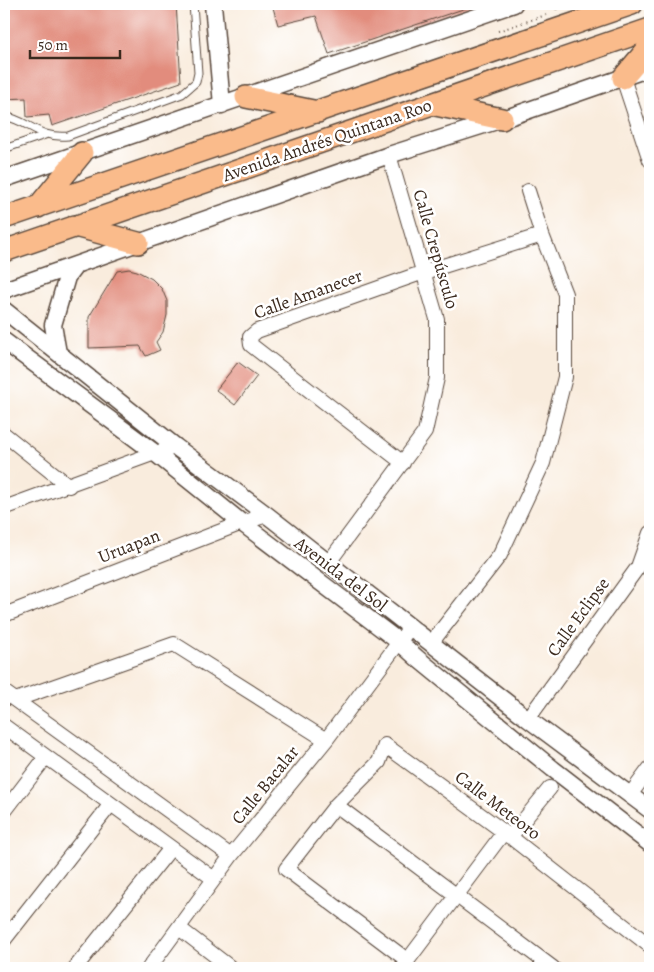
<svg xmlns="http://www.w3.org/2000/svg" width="654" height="972" font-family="Alegreya,serif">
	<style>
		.building { fill: #e28c7d }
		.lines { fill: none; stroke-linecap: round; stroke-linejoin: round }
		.service-casing { stroke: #58473b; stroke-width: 9 }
		.minor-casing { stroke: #58473b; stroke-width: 16 }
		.tertiary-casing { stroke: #58473b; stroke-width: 19 }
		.primary-casing { stroke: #58473b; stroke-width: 24 }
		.path { stroke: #58473b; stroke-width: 2; stroke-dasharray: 1 4; stroke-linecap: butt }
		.service { stroke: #fff; stroke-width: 7 }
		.minor { stroke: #fff; stroke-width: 14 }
		.tertiary { stroke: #fff; stroke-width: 16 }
		.primary { stroke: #fabb8b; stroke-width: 21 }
		.labels { text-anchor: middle; stroke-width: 5; stroke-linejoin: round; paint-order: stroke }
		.street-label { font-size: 18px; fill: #3b2a1e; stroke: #fff }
	</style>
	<rect width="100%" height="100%" fill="#fff"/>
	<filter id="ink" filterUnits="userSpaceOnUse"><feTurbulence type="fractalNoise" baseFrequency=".02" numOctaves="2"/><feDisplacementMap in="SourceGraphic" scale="10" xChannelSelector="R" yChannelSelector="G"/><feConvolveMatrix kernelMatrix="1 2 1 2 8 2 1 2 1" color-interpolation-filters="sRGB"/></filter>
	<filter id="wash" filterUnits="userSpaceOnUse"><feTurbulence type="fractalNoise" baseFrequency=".0096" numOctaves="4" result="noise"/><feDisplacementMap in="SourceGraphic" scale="20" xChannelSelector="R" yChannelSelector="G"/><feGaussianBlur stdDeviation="1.12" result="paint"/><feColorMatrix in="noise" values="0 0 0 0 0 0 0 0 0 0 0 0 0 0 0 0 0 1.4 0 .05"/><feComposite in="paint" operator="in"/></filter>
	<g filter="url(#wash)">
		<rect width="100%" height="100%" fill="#f9ecdd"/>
		<g id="blocks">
			<path class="building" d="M4 4H176L181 82 52 126 49 115 27 117 26 98 4 99Z
				M272 4H478L329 54 316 16 278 25Z
				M129 269 137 271 152 279 162 289 167 301V315L163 332 156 342 160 350 146 356 140 346 89 348V317L117 271Z
				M238 362 257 376 235 405 216 390Z"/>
		</g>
	</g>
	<g filter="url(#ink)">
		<use href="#blocks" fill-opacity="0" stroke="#58473b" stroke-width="1"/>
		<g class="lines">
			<g class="service-casing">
				<path id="service" d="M4 116C30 121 38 139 68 136L182 94 196 82 198 73 193 4
					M4 149 45 135"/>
			</g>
			<g class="minor-casing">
				<path id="minor" d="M623 78 650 160
					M4 434 69 486
					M403 463 251 345 250 337 257 331 424 272 542 235
					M4 508 155 453 176 447
					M329 562 425 432 437 378V319L389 155
					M4 615 242 523 267 515
					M432 642 500 555 543 463 565 377V294L542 235 528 191
					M4 692 231 856
					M15 700 174 644 326 740
					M528 719 638 567 650 533
					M4 726 214 879
					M630 795 650 768
					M336 805 553 968
					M4 812 46 757
					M510 837 550 788
					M179 928 231 968
					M4 940 111 804
					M407 960 286 869 336 805 379 762 385 745 504 832 650 946
					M75 968 171 848
					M149 968 231 856 326 740 411 626
					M402 968 504 832"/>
			</g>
			<g class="tertiary-casing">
				<path id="tertiary" d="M213 4 222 105
					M4 179 514 4
					M4 290 389 155 509 117 650 68
					M4 310 176 447 267 515 528 719 650 810
					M4 341 155 453 242 523 398 641 417 658 553 769 650 844
					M58 353 53 325 67 277 76 265"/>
			</g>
			<g class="primary-casing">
				<path id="primary" d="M623 78 650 46
					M246 97 318 112
					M431 104 502 119
					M38 207 82 153
					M4 218 632 4
					M75 226 138 243
					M4 251 650 29"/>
			</g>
			<path class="path" d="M555 4 557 11
				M498 31 546 15"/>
			<use href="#service" class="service"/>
			<use href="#minor" class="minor"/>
			<use href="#tertiary" class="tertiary"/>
			<use href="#primary" class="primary"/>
		</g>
	</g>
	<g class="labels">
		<g class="street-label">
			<text transform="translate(327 140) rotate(-19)" y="6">Avenida Andrés Quintana Roo</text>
			<text transform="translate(436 249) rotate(74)" y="6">Calle Crepúsculo</text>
			<text transform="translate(308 294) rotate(-20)" y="6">Calle Amanecer</text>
			<text transform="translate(129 546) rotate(-21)" y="6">Uruapan</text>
			<text transform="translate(341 574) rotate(37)" y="6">Avenida del Sol</text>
			<text transform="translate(578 617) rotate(-54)" y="6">Calle Eclipse</text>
			<text transform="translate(265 785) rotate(-51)" y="6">Calle Bacalar</text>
			<text transform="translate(498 805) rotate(37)" y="6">Calle Meteoro</text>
		</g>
	</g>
	<rect width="654" height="972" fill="none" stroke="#fff" stroke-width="20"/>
	<path d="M30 50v8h90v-8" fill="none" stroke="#3b2a1e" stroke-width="2.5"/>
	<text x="38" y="50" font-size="15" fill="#3b2a1e" stroke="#ffffff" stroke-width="4" paint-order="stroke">50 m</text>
</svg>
